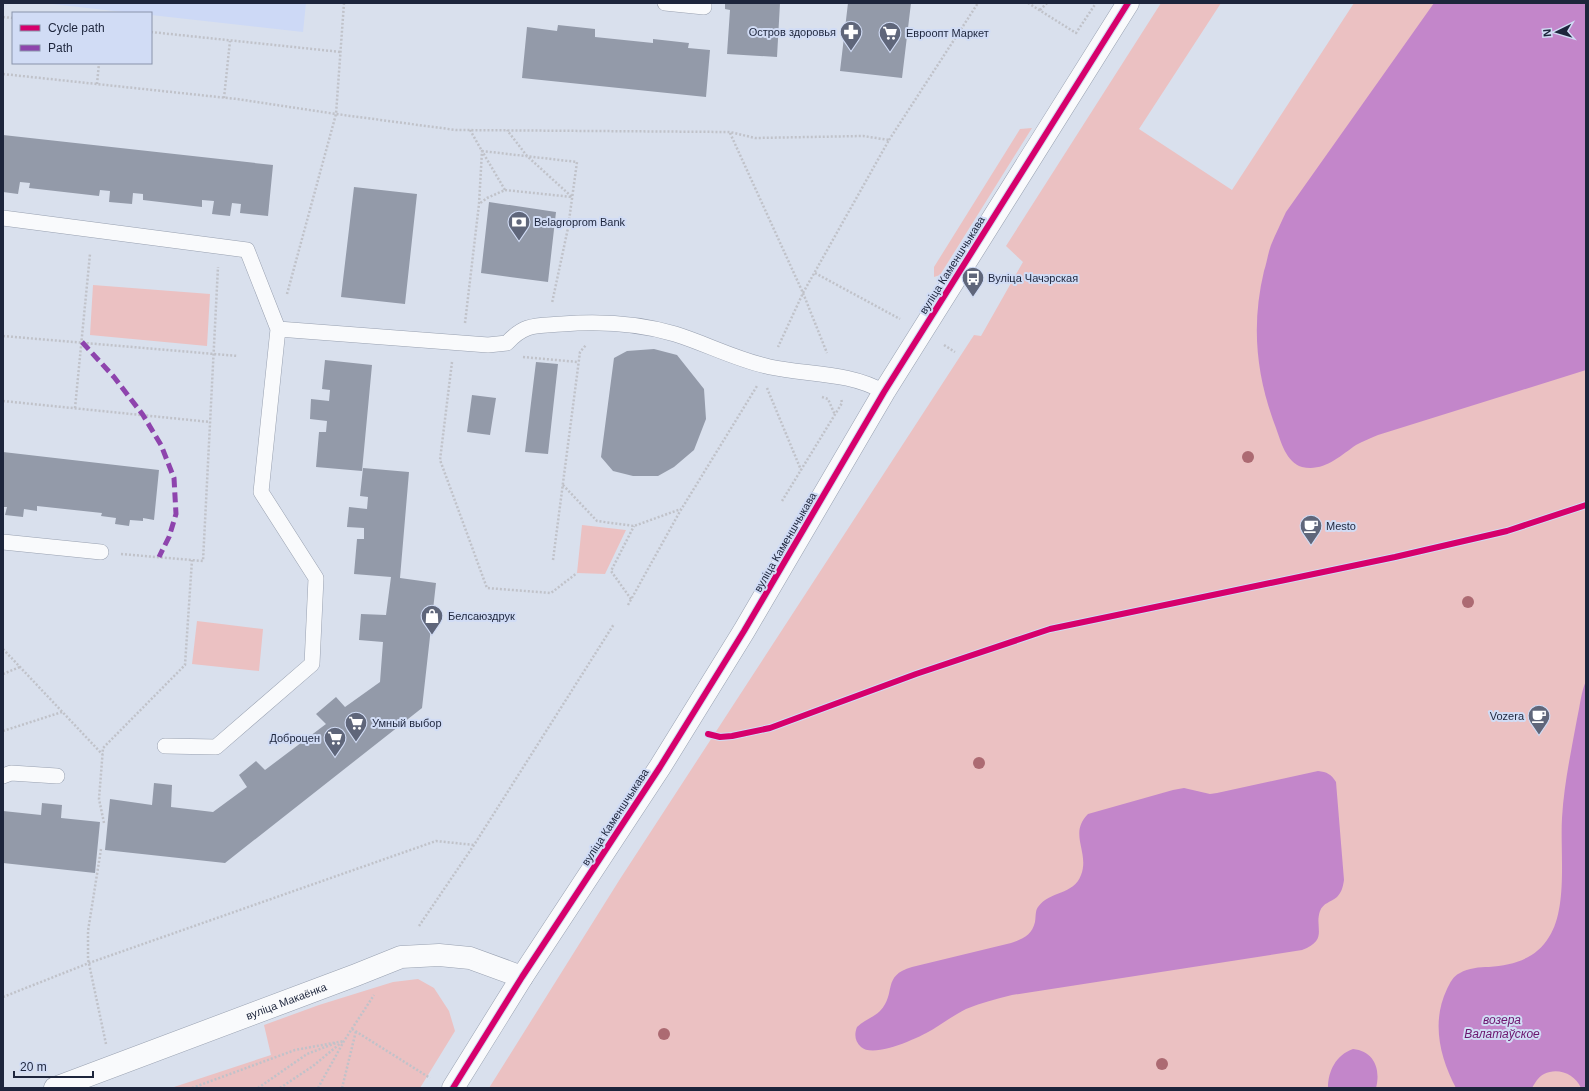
<svg xmlns="http://www.w3.org/2000/svg" width="1589" height="1091" font-family="Arial,sans-serif">
	<style>
		.built { fill: #cdd9f6 }
		.green { fill: #ebc1c2 }
		.water { fill: #c386ca }
		.building { fill: #939aa9 }
		.lines { fill: none; stroke-linecap: round; stroke-linejoin: round }
		.lane-casing { stroke: #98a0b0; stroke-width: 16 }
		.secondary-casing { stroke: #98a0b0; stroke-width: 23 }
		.path { stroke: #c0c2c9; stroke-width: 2.5; stroke-dasharray: 2 2; stroke-linecap: butt }
		.lane { stroke: #f9fafc; stroke-width: 15 }
		.secondary { stroke: #f9fafc; stroke-width: 22 }
		.quiet { stroke: #8e44ad; stroke-width: 5; stroke-dasharray: 10 5; stroke-linecap: butt }
		.cycleway-casing { stroke: #d1dcf5; stroke-width: 8 }
		.cycleway { stroke: #d6006c; stroke-width: 6 }
		.tree { fill: #ac6a72 }
		.labels { text-anchor: middle; stroke-width: 4; stroke-linejoin: round; paint-order: stroke }
		.poi-label { font-size: 11px; fill: #1d253c; stroke: #d1dcf5; text-anchor: start }
		.street-label { font-size: 11px; fill: #1d253c; stroke: #d1dcf5 }
		.water-label { font-size: 12px; font-style: italic; fill: #6b156d; stroke: #d1dcf5 }
	</style>
	<rect width="100%" height="100%" fill="#d9e0ed"/>
	<path class="built" d="M43 3H306L303 32 151 15V13H132Z"/>
	<path class="green" d="M1161 3H1221L1139 129 1232 190 1354 3H1586V1088H489L620 879 974 335 981 336 1023 262 1006 246Z
		M1032 128 940 275 934 277V267L1020 129Z
		M93 285 210 294 207 346 90 335Z
		M582 525 626 530 605 574 577 573Z
		M197 621 263 629 259 671 192 664Z
		M418 979 434 988 449 1011 455 1031 420 1088H171L271 1055 264 1025 319 1005 393 982Z"/>
	<path class="water" d="M1434 3H1586V370L1378 435C1371 438 1363 441 1356 445 1340 456 1324 472 1302 467 1286 462 1281 442 1276 428 1256 376 1251 325 1264 271 1267 262 1268 253 1271 245 1276 233 1281 223 1286 212Z
		M1586 681V1088H1581C1575 1074 1558 1067 1544 1074 1538 1077 1535 1083 1532 1088H1456C1440 1058 1431 1022 1447 989 1450 983 1453 976 1460 973 1468 968 1480 967 1489 967 1513 965 1536 959 1549 937 1568 908 1560 852 1562 818 1564 784 1571 752 1577 719 1580 706 1581 692 1586 681Z
		M1318 771C1327 772 1331 774 1336 782L1344 880C1343 886 1342 892 1337 897 1331 902 1323 903 1320 911 1314 928 1329 940 1302 950L1012 995C996 999 981 1003 966 1009 954 1015 945 1022 935 1028 921 1037 874 1059 861 1047 855 1041 854 1035 857 1027 864 1020 874 1017 880 1011 897 993 881 976 912 967L1011 943C1023 939 1032 935 1035 922 1036 917 1035 911 1038 907 1049 891 1074 895 1081 875 1090 852 1068 834 1088 814L1173 790 1184 788 1210 794 1217 793Z
		M1353 1049C1374 1051 1381 1069 1376 1088H1328C1328 1071 1336 1055 1353 1049Z"/>
	<path class="building" d="M725 3H780L777 57 727 54 730 10 725 9Z
		M848 3H911L902 78 840 71Z
		M558 25 595 29V37L653 43V39L689 43 688 48 710 50 706 97 522 78 527 27 557 31Z
		M3 135 273 165 268 216 240 213 241 204 232 203 230 216 212 214 214 201 202 200V207L143 200V194L133 193 132 204 109 202 110 191 100 190 99 196 29 188 30 183 20 182 18 194 3 192Z
		M354 187 417 194 405 304 341 297Z
		M489 202 556 212 548 282 481 273Z
		M654 349 677 355 704 389 706 419 694 450 674 467 658 476H633L613 471 601 457 614 358 627 351Z
		M325 360 372 365 362 471 316 467 319 432H326L327 421 310 419 311 399 329 401 330 390 322 389Z
		M536 362 558 364 548 454 525 452Z
		M472 395 496 398 490 435 467 432Z
		M3 452 159 470 154 520 143 518V521L130 520 129 526 115 524 116 518 101 516 102 513 37 506V511L24 509 23 517 5 515 7 507H3Z
		M363 468 409 472 400 578 436 583 422 708 225 863 105 850 110 799 152 805 154 783 172 785 171 807 213 812 247 787 239 775 256 761 265 770 326 724 316 714 336 697 345 707 380 682 383 642 359 640 361 614 386 615 391 577 354 574 357 539H364V528L347 527 349 507 367 509 368 497 360 496Z
		M42 803 62 805 61 818 100 822 95 873 3 863V811L41 815Z"/>
	<g class="lines">
		<g class="lane-casing">
			<path id="lane" d="M665 3 704 7V3
				M3 218 247 250 278 329 261 492 316 578 312 664 216 747 165 746
				M278 329 488 345 507 343C525 323 537 326 562 324 600 321 638 323 675 334 707 344 737 360 770 367 808 375 850 372 884 392
				M3 542 101 552
				M3 776 11 773 57 776"/>
		</g>
		<g class="secondary-casing">
			<g id="secondary">
				<path id="s1" d="M55 1088 356 975 401 957 439 955 470 958 522 977"/>
				<path d="M453 1088 522 977 660 767 744 631 884 392 1128 3"/>
			</g>
		</g>
		<path class="path" d="M1028 3 1076 33 1096 3
			M1040 10 1047 3
			M3 17 13 18
			M151 32 341 52
			M3 74 237 99 336 114 456 130 730 132 755 138 863 136 889 140 803 293 778 347
			M97 84 99 63
			M224 98 230 41
			M470 130 482 151 577 162 568 228 552 303
			M730 133 803 293 827 353
			M889 140 978 3
			M505 190 572 197 527 156 507 130
			M815 273 900 319
			M287 294 336 114 344 3
			M465 323 479 204 482 151 505 190 487 198 479 204
			M3 336 238 356
			M944 345 955 352
			M523 357 578 362
			M452 362 440 460 487 588 551 593 577 573
			M767 388 801 470
			M822 397 828 399 835 415
			M3 401 210 422
			M75 408 90 254
			M563 485 597 521 634 526 681 509
			M782 501 842 403 841 398
			M121 554 203 561 218 267
			M553 560 580 352 586 345
			M631 599 611 571 634 526
			M628 605 679 513 757 386
			M3 649 103 755
			M3 674 20 667
			M3 731 62 712
			M709 735 720 737 732 736 770 728 916 674 1050 629 1395 557 1507 531 1586 505
			M104 823 99 799 103 748 185 665 192 560
			M101 849 88 931V959L106 1044
			M419 926 474 845 614 624
			M3 997 89 963 436 841 474 845
			M352 1029 430 1078
			M192 1088 295 1050 344 1041
			M258 1088 307 1054 336 1043
			M280 1088 313 1066 342 1042
			M318 1088 344 1041 374 995
			M342 1088 356 1031"/>
		<use href="#lane" class="lane"/>
		<use href="#secondary" class="secondary"/>
		<path class="quiet" d="M82 342 114 377 143 415 161 445 174 478 176 514 169 537 159 557"/>
		<g class="cycleway-casing">
			<path id="cycleway" d="M708 734 720 737 732 736 770 728 916 674 1050 629 1395 557 1507 531 1586 505
				M453 1088 522 977 660 767 744 631 884 392 1128 3"/>
		</g>
		<use href="#cycleway" class="cycleway"/>
	</g>
	<g class="tree">
		<circle cx="1248" cy="457" r="6"/>
		<circle cx="1468" cy="602" r="6"/>
		<circle cx="979" cy="763" r="6"/>
		<circle cx="664" cy="1034" r="6"/>
		<circle cx="1162" cy="1064" r="6"/>
	</g>
	<defs>
		<g id="pharmacy-pin" transform="scale(1.15)"><path d="M0 17L-7.5 6A9.5 9.5 0 1 1 7.5 6Z" fill="#5f667a" stroke="#d1dcf5"/><path d="M-2-6h4v4h4v4h-4v4h-4v-4h-4v-4h4Z" fill="#fff"/></g>
		<g id="supermarket-pin" transform="scale(1.15)"><path d="M0 17L-7.5 6A9.5 9.5 0 1 1 7.5 6Z" fill="#5f667a" stroke="#d1dcf5"/><path d="M-6-5.5h2.5l.6 2H6L4.5 2H-2.5L-4.4-4H-6ZM-1.5 3.2a1.3 1.3 0 1 0 .1 0ZM3 3.2a1.3 1.3 0 1 0 .1 0Z" fill="#fff"/></g>
		<g id="bank-pin" transform="scale(1.15)"><path d="M0 17L-7.5 6A9.5 9.5 0 1 1 7.5 6Z" fill="#5f667a" stroke="#d1dcf5"/><path d="M-6-4H6V4H-6ZM0-2.3a2.3 2.3 0 1 0 0 4.6a2.3 2.3 0 1 0 0-4.6Z" fill="#fff"/></g>
		<g id="bus-pin" transform="scale(1.15)"><path d="M0 17L-7.5 6A9.5 9.5 0 1 1 7.5 6Z" fill="#5f667a" stroke="#d1dcf5"/><path d="M-5-6H5V4H4V6H2V4H-2V6H-4V4H-5ZM-3.5-4V0h7V-4ZM-3.5 1.2v1.5H-2V1.2ZM2 1.2v1.5H3.5V1.2Z" fill="#fff"/></g>
		<g id="cafe-pin" transform="scale(1.15)"><path d="M0 17L-7.5 6A9.5 9.5 0 1 1 7.5 6Z" fill="#5f667a" stroke="#d1dcf5"/><path d="M-5.5-4.5H6V0H3Q3 3.5 0 3.5H-2.5Q-5.5 3.5-5.5 0ZM3-3.2v2h1.7v-2ZM-6 4.5H4V6H-6Z" fill="#fff"/></g>
		<g id="shop-pin" transform="scale(1.15)"><path d="M0 17L-7.5 6A9.5 9.5 0 1 1 7.5 6Z" fill="#5f667a" stroke="#d1dcf5"/><path d="M-5-2.5h2.3a2.7 3.5 0 0 1 5.4 0H5L5.5 6h-11ZM-1.5-2.5h3a1.5 2.3 0 0 0-3 0Z" fill="#fff"/></g>
	</defs>
	<g fill-rule="evenodd">
		<use href="#pharmacy-pin" x="851" y="32"/>
		<use href="#supermarket-pin" x="890" y="33"/>
		<use href="#bank-pin" x="519" y="222"/>
		<use href="#bus-pin" x="973" y="278"/>
		<use href="#cafe-pin" x="1311" y="526"/>
		<use href="#shop-pin" x="432" y="616"/>
		<use href="#cafe-pin" x="1539" y="716"/>
		<use href="#supermarket-pin" x="356" y="723"/>
		<use href="#supermarket-pin" x="335" y="738"/>
	</g>
	<g class="labels">
		<g class="poi-label">
			<text x="836" y="36" text-anchor="end">Остров здоровья</text>
			<text x="906" y="37">Евроопт Маркет</text>
			<text x="534" y="226">Belagroprom Bank</text>
			<text x="988" y="282">Вуліца Чачэрская</text>
			<text x="1326" y="530">Mesto</text>
			<text x="448" y="620">Белсаюздрук</text>
			<text x="1524" y="720" text-anchor="end">Vozera</text>
			<text x="372" y="727">Умный выбор</text>
			<text x="320" y="742" text-anchor="end">Доброцен</text>
		</g>
		<g class="street-label">
			<text transform="translate(952 265) rotate(-58)" y="4">вуліца Каменшчыкава</text>
			<text transform="translate(785 542) rotate(-60)" y="4">вуліца Каменшчыкава</text>
			<text transform="translate(615 817) rotate(-57)" y="4">вуліца Каменшчыкава</text>
			<text dy="4" stroke="none"><textPath href="#s1" startOffset="247">вуліца Макаёнка</textPath></text>
		</g>
		<g class="water-label">
			<text x="1502" y="1024">возера<tspan x="1502" dy="14">Валатаўское</tspan></text>
		</g>
	</g>
	<rect width="1589" height="1091" fill="none" stroke="#1d253c" stroke-width="8"/>
	<rect x="12" y="12" width="140" height="52" fill="#d1dcf5" stroke="#8993ab"/>
	<rect x="20" y="25" width="20" height="6" fill="#d6006c" stroke="#8993ab"/>
	<text x="48" y="32" font-size="12" fill="#1d253c">Cycle path</text>
	<rect x="20" y="45" width="20" height="6" fill="#8e44ad" stroke="#8993ab"/>
	<text x="48" y="52" font-size="12" fill="#1d253c">Path</text>
	<g transform="translate(1557 32) rotate(265)" stroke="#d1dcf5" stroke-width="3" paint-order="stroke">
	<path d="M0-3L7 15L0 10L-7 15Z" fill="#1d253c"/>
	<text y="-6" font-size="11" font-weight="bold" text-anchor="middle" fill="#1d253c">N</text>
	</g>
	<path d="M14 1071v6h79v-6" fill="none" stroke="#1d253c" stroke-width="2"/>
	<text x="20" y="1071" font-size="12" fill="#1d253c" stroke="#d1dcf5" stroke-width="3" paint-order="stroke">20 m</text>
</svg>
